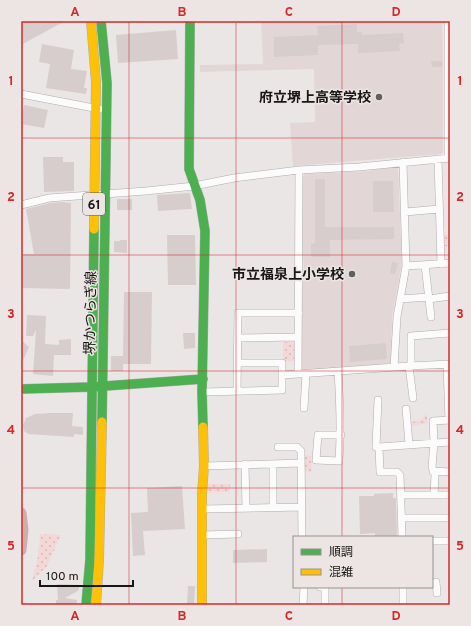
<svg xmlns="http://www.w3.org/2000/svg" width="471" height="626" font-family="Overpass,'Noto Sans JP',sans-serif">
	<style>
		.built { fill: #e2d7d6 }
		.park { fill: url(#park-dots) }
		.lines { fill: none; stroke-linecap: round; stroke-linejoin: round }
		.river { stroke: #ceadac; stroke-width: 11 }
		.building { fill: #d8cdcd }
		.street-casing { stroke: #afacab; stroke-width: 8 }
		.fast-casing { stroke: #afacab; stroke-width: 10 }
		.slow-casing { stroke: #afacab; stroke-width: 10 }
		.street { stroke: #fcfbfb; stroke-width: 7 }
		.fast { stroke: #4caf50; stroke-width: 9 }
		.slow { stroke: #ffc107; stroke-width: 9 }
		.grid { fill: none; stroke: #d62828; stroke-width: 1; stroke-opacity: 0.55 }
		.poi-dot { fill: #625f5f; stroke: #ece5e4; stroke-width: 1.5 }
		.labels { text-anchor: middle; stroke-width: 3; stroke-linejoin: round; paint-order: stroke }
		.shield { fill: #ece5e4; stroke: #585454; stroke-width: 1 }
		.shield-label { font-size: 13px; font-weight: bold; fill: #181616 }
		.poi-label { font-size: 14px; font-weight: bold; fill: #181616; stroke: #ece5e4; text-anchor: end }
		.street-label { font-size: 14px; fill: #181616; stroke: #ece5e4 }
		.neatline { fill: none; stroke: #d62828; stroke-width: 1.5 }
		.grid-label { font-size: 13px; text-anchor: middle; font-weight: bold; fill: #d62828 }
	</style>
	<defs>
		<pattern id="park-dots" width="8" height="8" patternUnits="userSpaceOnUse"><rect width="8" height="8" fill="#f3d8d7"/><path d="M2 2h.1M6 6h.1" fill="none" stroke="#d0b9b8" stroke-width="1.8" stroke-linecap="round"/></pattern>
	</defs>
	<rect width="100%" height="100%" fill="#eae6e6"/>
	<path class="built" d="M261 21H442L443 53V152L441 154 293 166 290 123 315 122 314 69 200 72V65L263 64Z
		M395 166 398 169 402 262 392 317 391 362 389 365 304 372 301 369 300 331 304 268 302 240V177L305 174 368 171Z"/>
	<path class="park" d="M443 235H450V246H443Z
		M283 342H292L294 344V361H283Z
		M427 414 428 423 412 426 411 422 420 420Z
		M304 455 312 456 311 472 304 471Z
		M207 484H230V492L207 493Z
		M40 534 61 535 47 566 32 581 38 557Z"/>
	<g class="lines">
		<path class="river" d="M21 513 23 530 21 550"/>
	</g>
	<path class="building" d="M21 21H65L21 45Z
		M357 24V32H362V35L403 33 404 43 399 44 400 51 358 53V44L318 45V55L274 57V37L318 35 317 26Z
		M176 30 178 59 118 63 116 35Z
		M42 44 74 50 71 69 87 71 84 88H87L86 94 46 88 50 64 39 62Z
		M431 61H442V67H432Z
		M24 105 48 110 44 128 21 124Z
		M43 157H63V162H74V191L44 192Z
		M315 179H325V227H394V239L330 240V257H311V244L315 243Z
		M373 181H393L394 212H373Z
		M190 193 192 209 158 211 157 195Z
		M117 199H132V210H117Z
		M62 202 71 203 70 289 21 288V254H34L26 209 50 203Z
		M167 235H195L196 285H168Z
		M120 240H127V253L114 252V241H120Z
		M392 262 398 263 395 274 390 273Z
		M124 292H152L151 364H123V371H111V356H123Z
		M27 315 46 316 45 344 59 345V340L71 339V355H54L53 376 33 374 36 330 33 336H26Z
		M183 333H195V348L184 349Z
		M21 340 29 347 21 365Z
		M386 343 387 359 350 362 349 346Z
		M51 413H73L72 426 83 427V435L74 434V437L28 434 24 431 23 425 26 418 35 414Z
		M182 486 185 529 143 531 145 555 133 556 131 513 148 512 147 488Z
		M393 493V498H396L397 537H375V533L360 534 359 496H374V494Z
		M267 549V562L233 563V550Z
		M57 584 80 585 78 591 65 598 77 600V605H56V600H58Z
		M188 586H195L194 605H187Z"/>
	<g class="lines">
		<g class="street-casing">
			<path id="street" d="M21 94 99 109
				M448 158V21
				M438 159 441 264
				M299 170 298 374 409 366 450 364
				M21 205 49 198 146 191 194 186 234 178 299 170 359 167 450 158
				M405 212 439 209
				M425 265 431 317
				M406 266 450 263
				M400 299 429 297
				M429 299 450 296
				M238 338 297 337
				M237 363H282V375
				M447 365 449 420
				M409 366 413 398
				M411 366V336L450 333
				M394 367 397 317 406 266 403 162
				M338 372C340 402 341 431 339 461L316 460 318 435H341
				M237 391 238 313H299
				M202 392 282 390V375L298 374
				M378 400 376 447H379L380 472H397L400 475 402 537
				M304 408 306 374
				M406 409 409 444
				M278 447H297L301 451 302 537
				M379 447 450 442
				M245 464 246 508
				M273 464V508
				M204 466 301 463
				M433 471 450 472
				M401 495H450
				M434 495 435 475 432 467 434 442 433 421 450 420
				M202 509 302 507
				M401 518H450
				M202 535 238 534
				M432 541H450
				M436 582 437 593
				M320 587H325V605
				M403 587V605
				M303 605 304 587"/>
		</g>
		<g class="fast-casing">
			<path id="fast" d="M101 21 107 83 102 422
				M190 21 189 169 200 200 205 231 202 392 203 427
				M21 389 91 387 203 379
				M86 605 90 560 94 229"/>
		</g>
		<g class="slow-casing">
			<path id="slow" d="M91 21 96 82 94 229
				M96 605 99 560 102 422
				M202 605V494L204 466 203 427"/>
		</g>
		<use href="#street" class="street"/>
		<use href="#fast" class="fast"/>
		<use href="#slow" class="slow"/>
	</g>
	<path class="grid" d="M129 21V605M236 21V605M342 21V537M21 138H450M21 255H450M21 371H450M21 488H450M342 587V605"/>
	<g class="poi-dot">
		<circle cx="379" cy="97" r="4"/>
		<circle cx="352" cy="274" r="4"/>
	</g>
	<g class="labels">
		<rect class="shield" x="83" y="193" width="22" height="22" rx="3"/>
		<g class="shield-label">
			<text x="94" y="209">61</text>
		</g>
		<g class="poi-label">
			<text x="371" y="102">府立堺上高等学校</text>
			<text x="344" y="279">市立福泉上小学校</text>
		</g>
		<g class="street-label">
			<text transform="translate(90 313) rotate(-89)" y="5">堺かつらぎ線</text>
		</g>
	</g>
	<rect width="471" height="626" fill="none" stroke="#ece5e4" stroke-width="44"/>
	<rect x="293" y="536" width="140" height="52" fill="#ece5e4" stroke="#979292"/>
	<rect x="301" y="549" width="20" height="6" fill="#4caf50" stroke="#979292"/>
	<text x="329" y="556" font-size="12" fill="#181616">順調</text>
	<rect x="301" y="569" width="20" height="6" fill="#ffc107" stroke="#979292"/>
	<text x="329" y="576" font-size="12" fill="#181616">混雑</text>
	<path d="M40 580v6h93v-6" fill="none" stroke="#181616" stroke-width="2"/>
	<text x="46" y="580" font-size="12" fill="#181616" stroke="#ece5e4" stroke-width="3" paint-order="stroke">100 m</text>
	<rect x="22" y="22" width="427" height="582" class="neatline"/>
	<g class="grid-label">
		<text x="75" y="16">A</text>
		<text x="182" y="16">B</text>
		<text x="289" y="16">C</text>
		<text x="396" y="16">D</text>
		<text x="11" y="85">1</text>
		<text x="460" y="85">1</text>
		<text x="11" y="201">2</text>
		<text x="460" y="201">2</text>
		<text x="11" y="318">3</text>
		<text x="460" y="318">3</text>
		<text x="11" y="434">4</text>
		<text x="460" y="434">4</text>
		<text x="11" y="550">5</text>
		<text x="460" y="550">5</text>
		<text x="75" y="620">A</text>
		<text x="182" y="620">B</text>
		<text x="289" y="620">C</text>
		<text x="396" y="620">D</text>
	</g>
</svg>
